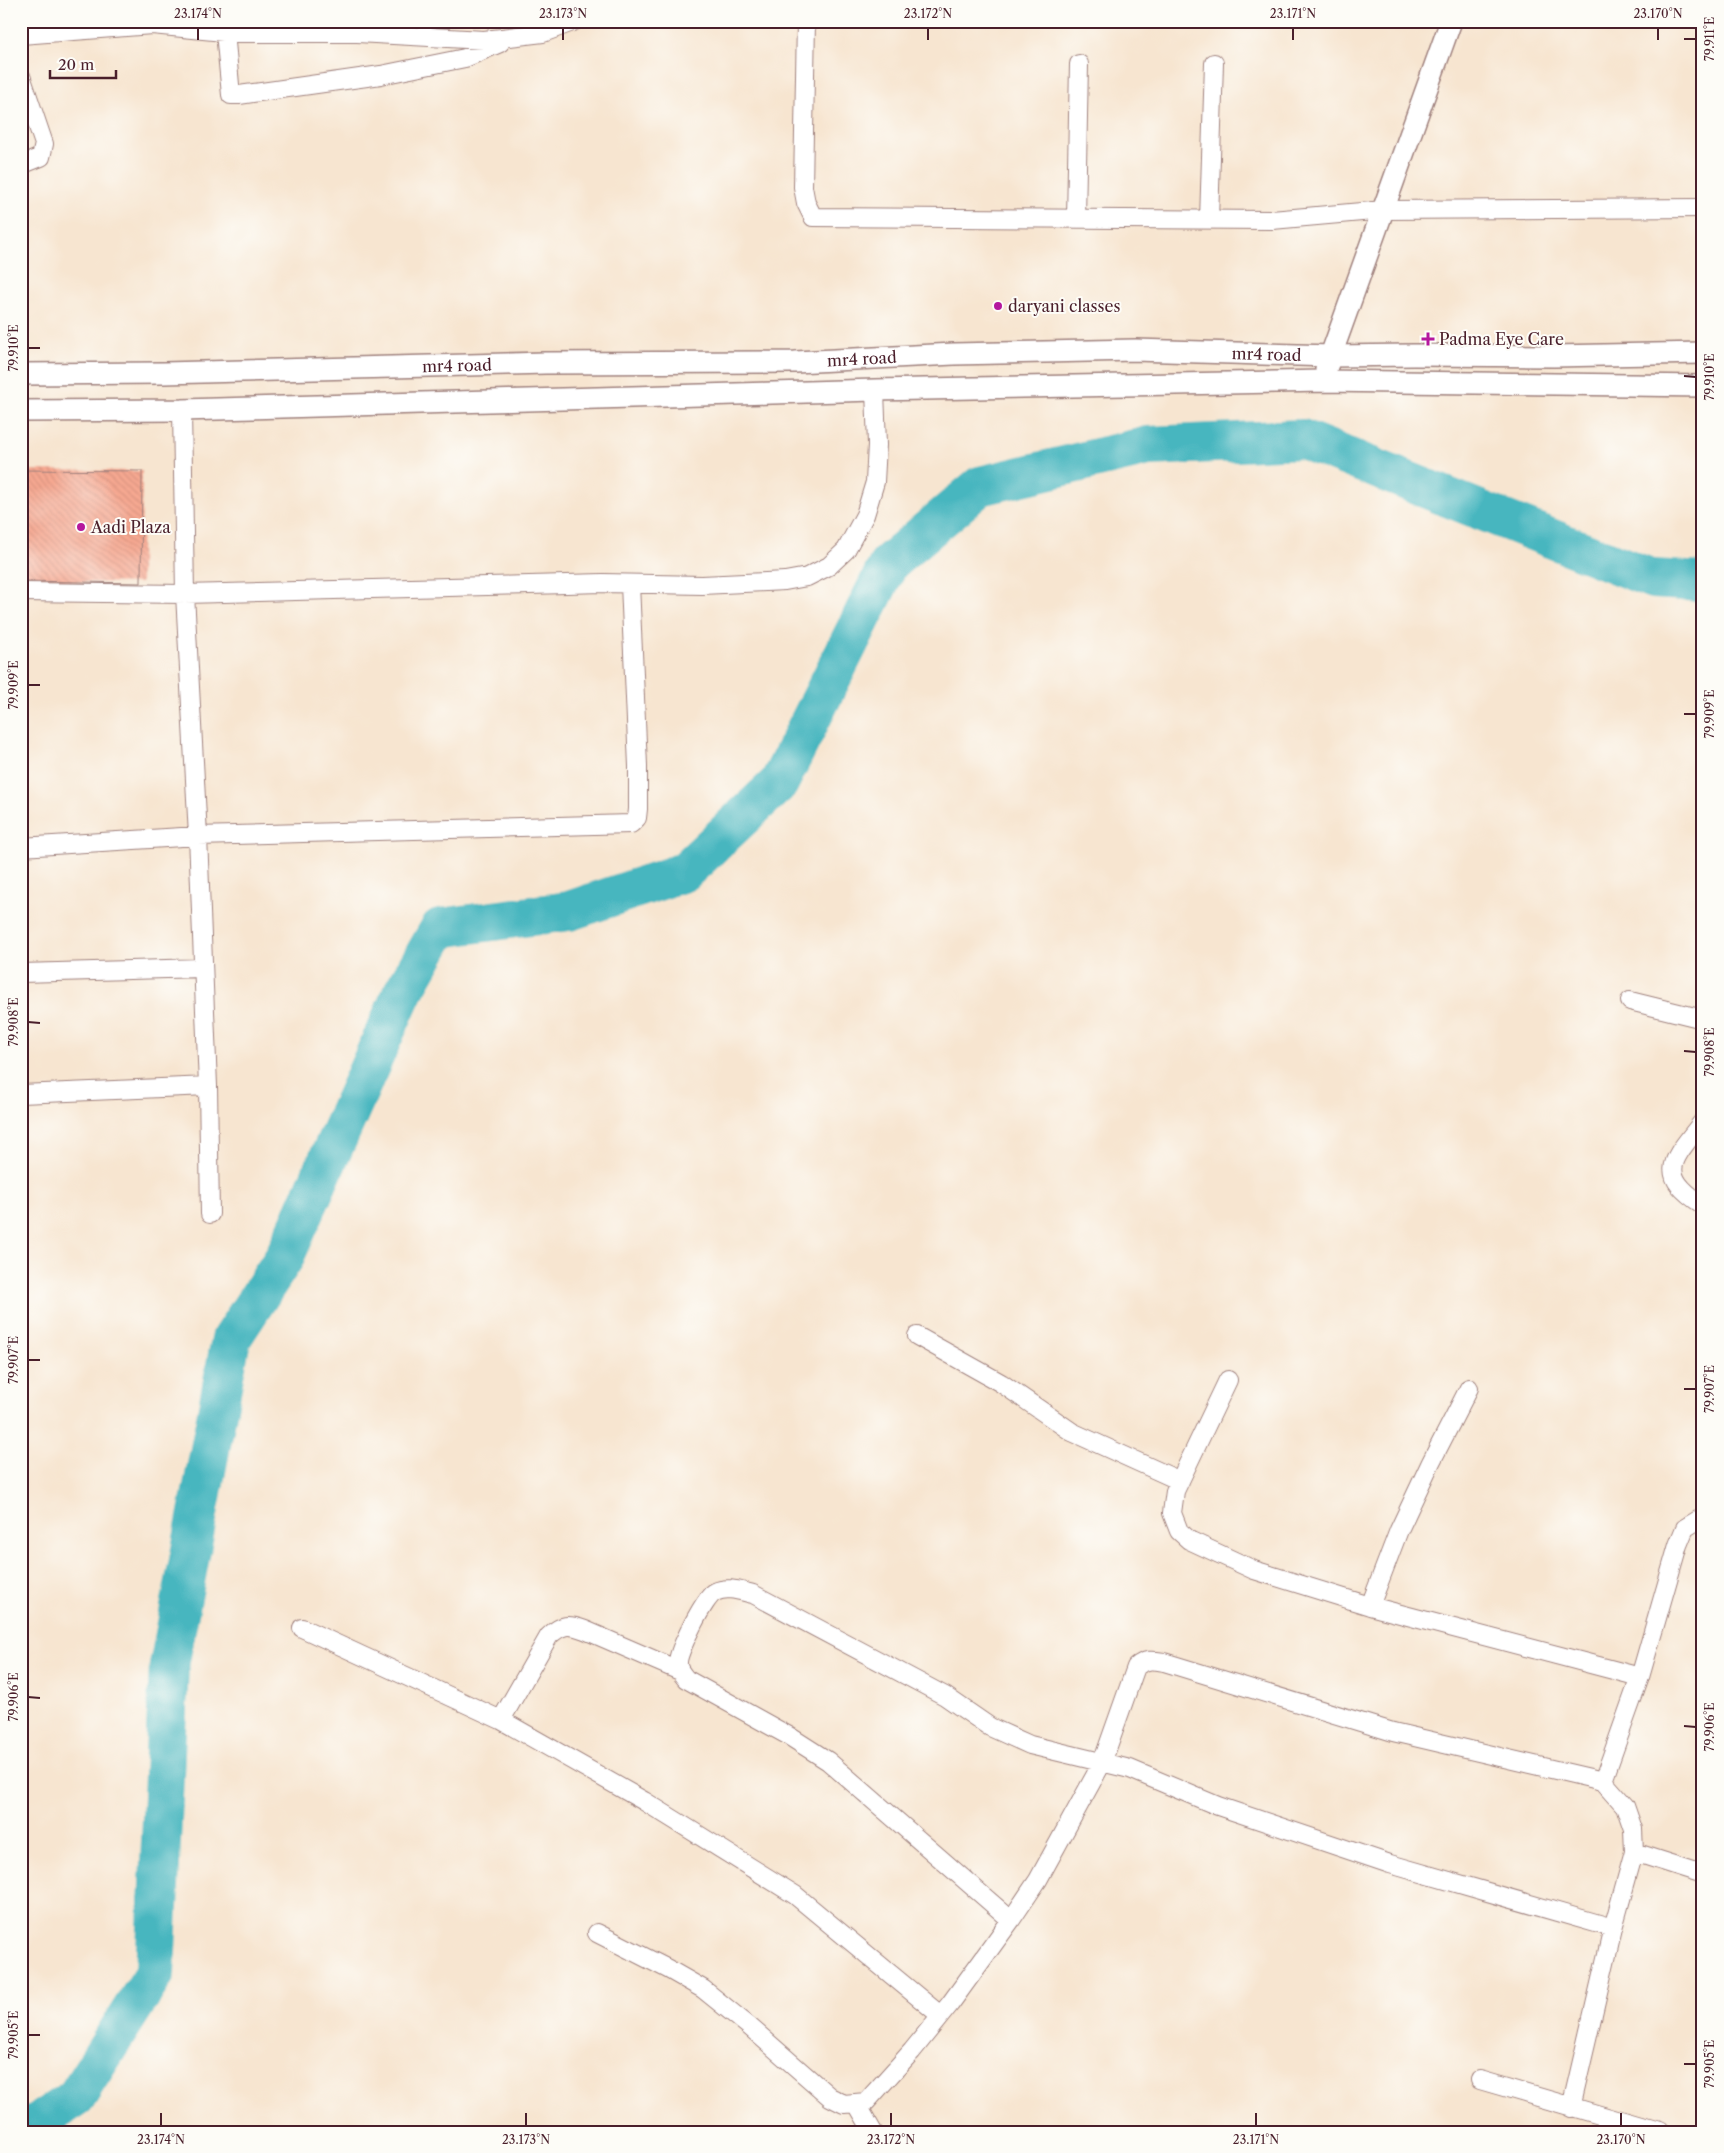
<svg xmlns="http://www.w3.org/2000/svg" width="1724" height="2153" font-family="'Libre Caslon Text',serif">
	<style>
		.lines { fill: none; stroke-linecap: round; stroke-linejoin: round }
		.river { stroke: #47b6bf; stroke-width: 40 }
		.building { fill: url(#building-back-hatch) }
		.minor-casing { stroke: #a0827e; stroke-width: 20 }
		.tertiary-casing { stroke: #a0827e; stroke-width: 24 }
		.minor { stroke: #fff; stroke-width: 18 }
		.tertiary { stroke: #fff; stroke-width: 21 }
		.ticks { fill: none; stroke: #4a1f2b; stroke-width: 2 }
		.poi-dot { fill: #b5179e; stroke: #fdfcf7; stroke-width: 2 }
		.labels { text-anchor: middle; stroke-width: 4; stroke-linejoin: round; paint-order: stroke }
		.poi-label { font-size: 16px; fill: #4a1f2b; stroke: #fdfcf7; text-anchor: start }
		.street-label { font-size: 16px; fill: #4a1f2b; stroke: #fdfcf7 }
		.neatline { fill: none; stroke: #4a1f2b; stroke-width: 2 }
		.ticks-label { font-size: 12px; text-anchor: middle; fill: #4a1f2b }
	</style>
	<defs>
		<pattern id="building-back-hatch" width="6" height="6" patternUnits="userSpaceOnUse" patternTransform="scale(1.25)"><rect width="6" height="6" fill="#f6a891"/><path d="M-1 5l2 2M0 0l6 6M5-1l2 2" fill="none" stroke="#d4907d"/></pattern>
	</defs>
	<rect width="100%" height="100%" fill="#fdfcf7"/>
	<filter id="ink" filterUnits="userSpaceOnUse"><feTurbulence type="fractalNoise" baseFrequency=".02" numOctaves="2"/><feDisplacementMap in="SourceGraphic" scale="10" xChannelSelector="R" yChannelSelector="G"/><feConvolveMatrix kernelMatrix="1 2 1 2 8 2 1 2 1" color-interpolation-filters="sRGB"/></filter>
	<filter id="wash" filterUnits="userSpaceOnUse"><feTurbulence type="fractalNoise" baseFrequency=".0096" numOctaves="4" result="noise"/><feDisplacementMap in="SourceGraphic" scale="20" xChannelSelector="R" yChannelSelector="G"/><feGaussianBlur stdDeviation="1.12" result="paint"/><feColorMatrix in="noise" values="0 0 0 0 0 0 0 0 0 0 0 0 0 0 0 0 0 1.4 0 .05"/><feComposite in="paint" operator="in"/></filter>
	<g filter="url(#wash)">
		<rect width="100%" height="100%" fill="#f7e5d0"/>
		<g class="lines">
			<path class="river" d="M24 2132 76 2097 155 1973 169 1666 231 1339 284 1258 402 994 440 928 569 911 684 872 779 783 889 563 980 486 1148 446 1302 439 1653 579 1703 582"/>
		</g>
		<g id="blocks">
			<path class="building" d="M21 470 142 471 141 583 21 581Z"/>
		</g>
	</g>
	<g filter="url(#ink)">
		<use href="#blocks" fill-opacity="0" stroke="#a0827e" stroke-width="1"/>
		<g class="lines">
			<g class="minor-casing">
				<path id="minor" d="M806 21 803 187 806 203 813 217 1272 220 1384 210 1703 208
					M225 32 231 95H239L381 75 465 58 500 43
					M21 35 152 25 234 33H357L484 40 543 33 575 21
					M21 76 44 144 41 157 21 165
					M1076 219 1079 64
					M1209 220 1214 63
					M182 410 185 594 198 836 208 1086 210 1214
					M21 592 185 594 603 583 702 585 785 581 807 577 829 566 846 550 865 515 875 482 877 445 875 390
					M21 847 198 836 631 824 637 818 638 809V766L630 584
					M21 973 203 968
					M1630 1001 1703 1019
					M21 1094 208 1086
					M1703 1121C1674 1159 1654 1173 1703 1205
					M917 1336 1001 1383 1072 1432 1180 1481
					M1228 1380 1175 1491 1172 1513 1179 1531 1189 1540 1254 1570 1370 1606 1640 1677
					M1370 1606 1399 1530 1431 1462 1469 1388
					M302 1628 501 1720 644 1801 795 1895 940 2015
					M501 1720 549 1636C562 1624 568 1624 585 1630L680 1671
					M1634 1852 1703 1874
					M1011 1920 828 1761 789 1736 686 1679C682 1674 677 1669 678 1662 678 1651 705 1596 715 1592 727 1586 740 1591 753 1594L945 1696 990 1727 1030 1745 1130 1769 1218 1806 1390 1864 1613 1928
					M597 1933 668 1969 703 1989 750 2027 830 2097 844 2104 866 2102 912 2051 950 2004 1011 1920 1038 1880 1102 1763 1136 1667C1145 1659 1152 1660 1164 1662L1393 1732 1603 1781 1640 1677 1678 1545 1685 1528 1703 1517
					M1480 2080 1658 2132
					M857 2104 873 2132
					M1571 2108 1613 1928 1634 1852 1633 1829 1625 1806 1603 1781"/>
			</g>
			<g class="tertiary-casing">
				<g id="tertiary">
					<path d="M1326 369 1451 21"/>
					<path id="s1" d="M21 374 164 373 545 363 795 362 954 354 1135 350 1331 356 1414 355 1554 356 1703 353"/>
					<path d="M21 411 182 410 875 390 1322 381 1703 386"/>
				</g>
			</g>
			<use href="#minor" class="minor"/>
			<use href="#tertiary" class="tertiary"/>
		</g>
	</g>
	<path class="ticks" d="M1684 39H1696M198 40V28M563 40V28M928 40V28M1293 40V28M1658 40V28M28 348H40M1684 376 1696 377M28 685H40M1684 714H1696M28 1022 40 1023M1684 1051 1696 1052M28 1360H40M1684 1389H1696M28 1697 40 1698M1684 1726 1696 1727M28 2035H40M1684 2064H1696M161 2126V2113M526 2126V2113M891 2126V2113M1256 2126V2113M1621 2126V2113"/>
	<g class="poi-dot">
		<circle cx="998" cy="306" r="5"/>
		<path d="M1425.5 331.5h5v5h5v5h-5v5h-5v-5h-5v-5h5z"/>
		<circle cx="81" cy="527" r="5"/>
	</g>
	<g class="labels">
		<g class="poi-label">
			<text x="1008" y="312">daryani classes</text>
			<text x="1439" y="345">Padma Eye Care</text>
			<text x="91" y="533">Aadi Plaza</text>
		</g>
		<g class="street-label">
			<text dy="6" stroke="none"><textPath href="#s1" startOffset="1246">mr4 road</textPath></text>
			<text dy="6" stroke="none"><textPath href="#s1" startOffset="841">mr4 road</textPath></text>
			<text dy="6" stroke="none"><textPath href="#s1" startOffset="436">mr4 road</textPath></text>
		</g>
	</g>
	<rect width="1724" height="2153" fill="none" stroke="#fdfcf7" stroke-width="55"/>
	<path d="M50 70v8h66v-8" fill="none" stroke="#4a1f2b" stroke-width="2.5"/>
	<text x="58" y="70" font-size="15" fill="#4a1f2b" stroke="#fdfcf7" stroke-width="4" paint-order="stroke">20 m</text>
	<rect x="28" y="28" width="1668" height="2098" class="neatline"/>
	<g class="ticks-label">
		<text x="198" y="18">23.174°N</text>
		<text x="563" y="18">23.173°N</text>
		<text x="928" y="18">23.172°N</text>
		<text x="1293" y="18">23.171°N</text>
		<text x="1658" y="18">23.170°N</text>
		<text transform="translate(1710 39) rotate(-90)" y="4">79.911°E</text>
		<text transform="translate(14 348) rotate(-90)" y="4">79.910°E</text>
		<text transform="translate(1710 377) rotate(-90)" y="4">79.910°E</text>
		<text transform="translate(14 685) rotate(-90)" y="4">79.909°E</text>
		<text transform="translate(1710 714) rotate(-90)" y="4">79.909°E</text>
		<text transform="translate(14 1022) rotate(-90)" y="4">79.908°E</text>
		<text transform="translate(1710 1052) rotate(-90)" y="4">79.908°E</text>
		<text transform="translate(14 1360) rotate(-90)" y="4">79.907°E</text>
		<text transform="translate(1710 1389) rotate(-90)" y="4">79.907°E</text>
		<text transform="translate(14 1697) rotate(-90)" y="4">79.906°E</text>
		<text transform="translate(1710 1727) rotate(-90)" y="4">79.906°E</text>
		<text transform="translate(14 2035) rotate(-90)" y="4">79.905°E</text>
		<text transform="translate(1710 2064) rotate(-90)" y="4">79.905°E</text>
		<text x="161" y="2144">23.174°N</text>
		<text x="526" y="2144">23.173°N</text>
		<text x="891" y="2144">23.172°N</text>
		<text x="1256" y="2144">23.171°N</text>
		<text x="1621" y="2144">23.170°N</text>
	</g>
</svg>
